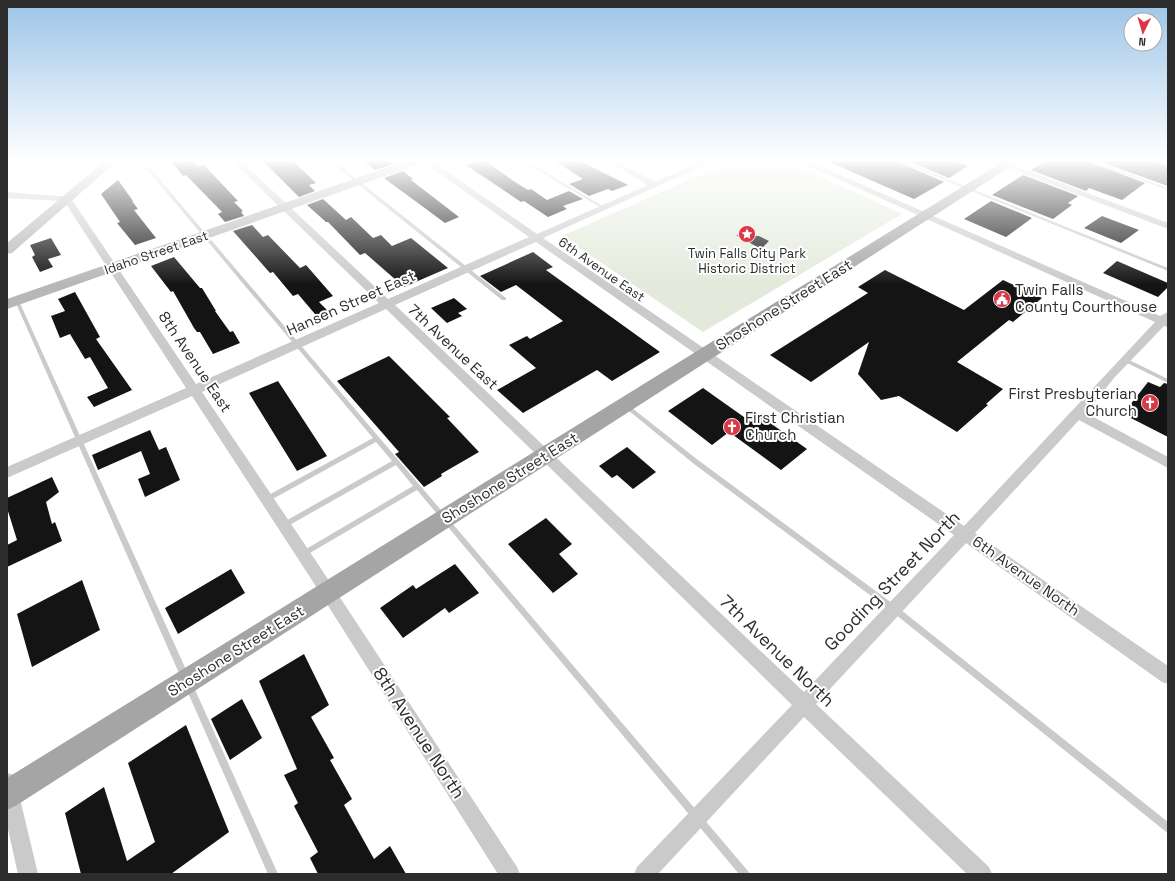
<svg xmlns="http://www.w3.org/2000/svg" width="1175" height="881" font-family="'Space Grotesk',sans-serif">
	<style>
		.green { fill: #e3eadb }
		.building { fill: #141414 }
		.lines { fill: none; stroke-linecap: round; stroke-linejoin: round }
		.lane { fill: #cacaca; fill-rule: evenodd }
		.street { fill: #cacaca; fill-rule: evenodd }
		.secondary { fill: #b7b7b7; fill-rule: evenodd }
		.primary { fill: #a5a5a5; fill-rule: evenodd }
		.labels { text-anchor: middle; stroke-width: 4; stroke-linejoin: round; paint-order: stroke }
		.far-street-label { font-size: 13px; fill: #2d2d2d; stroke: #fff }
		.far-poi-label { font-size: 13px; fill: #2d2d2d; stroke: #fff }
		.poi-label { font-size: 15px; fill: #2d2d2d; stroke: #fff; text-anchor: start }
		.street-label { font-size: 15px; fill: #2d2d2d; stroke: #fff }
		.near-street-label { font-size: 18px; fill: #2d2d2d; stroke: #fff }
	</style>
	<rect width="100%" height="100%" fill="#fff"/>
	<path class="green" d="M732 161H786L902 214 703 332 562 236Z"/>
	<path class="building" d="M171 161H193L197 166 204 165 238 201 234 202 243 211 241 212 244 216 225 222 218 214 222 212 186 175 183 176Z
		M263 161H293L316 183 309 185 315 191 299 197Z
		M364 161H390L393 164 375 170Z
		M477 161H486L515 182 528 190 531 189 547 200 569 191 583 199 563 206 567 209 548 217 524 201 521 202 466 165Z
		M555 161H580L628 185 612 191 608 189 589 196 569 184 583 179Z
		M827 161H896L944 182 914 199Z
		M908 161H955L968 166 949 178Z
		M1045 161H1086L1145 183 1122 200 1089 188 1086 191 1031 170Z
		M1098 161H1154L1168 166V186Z
		M403 171 413 179 411 180 459 217 445 223 384 178Z
		M1023 175 1078 196 1068 203 1072 205 1053 219 992 195Z
		M118 180 133 201H132L138 209 134 210 156 238 135 245 117 223 120 222 101 194Z
		M323 199 346 220 351 217 373 238 381 235 392 246 411 238 448 268 404 287 365 253 360 255 328 222H326L307 205Z
		M991 201 1032 218 1006 237 964 219Z
		M1102 216 1139 230 1121 243 1084 228Z
		M252 225 263 237 268 235 300 268 306 265 333 296 319 302 332 315 320 320 298 294 293 296 273 272 270 273 233 231Z
		M736 235 759 236 769 241 761 249Z
		M51 238 61 255 48 259 53 267 40 272 32 257 35 255 30 245Z
		M533 252 553 267 546 270 660 352 612 381 597 370 523 413 497 390 536 368 509 345 527 336 530 339 563 321 516 285 501 292 480 276Z
		M174 257 200 288H202L216 311H215L230 332 233 331 240 343 213 354 200 332H197L194 328 173 291 171 292 151 266Z
		M1117 261 1168 283V287L1158 297 1103 273Z
		M885 270 964 310 1003 280 1042 298 1013 322 1009 320 957 362 1003 389 986 404 988 405 957 432 899 396 881 400 858 374 869 342 811 382 770 355 868 293 858 287Z
		M75 292 100 337 96 339 132 390 94 407 87 397 108 388 90 357 85 359 70 334 60 338 51 316 65 311 58 299Z
		M454 298 467 309 458 313 462 316 447 323 431 308Z
		M389 356 450 417 447 418 479 452 441 474 442 476 424 487 395 454 399 452 337 381Z
		M278 381 327 456 297 471 249 393Z
		M1148 382 1160 387 1164 383 1168 384V437L1123 414Z
		M703 388 751 422 759 415 807 449 781 470 729 432 712 445 668 411Z
		M150 430 159 450 166 447 180 480 145 497 138 479 150 474 141 451 98 470 92 455Z
		M627 447 656 472 633 489 617 475 612 478 599 466Z
		M52 477 59 492 46 502 52 524 55 522 62 541 7 567V545L17 540 7 508V498Z
		M546 518 572 544 559 554 578 574 553 593 508 544Z
		M455 564 479 593 449 613 445 608 403 638 380 608 413 585 416 589Z
		M231 569 245 593 178 634 165 608Z
		M82 580 100 630 32 667 17 614Z
		M304 654 329 705 311 717 334 758 330 760 352 799 344 805 374 859 390 846 406 874H318L310 858 318 852 294 806 298 803 284 775 297 769 259 681Z
		M242 699 262 738 230 760 211 719Z
		M186 725 229 832 171 874H81L65 813 104 787 127 861 155 842 128 763Z"/>
	<g class="lines">
		<path class="lane" d="M140 161H144L748 871 750 874H739L417 490 305 556 303 557 301 556 300 554 301 552 413 486 396 465 286 527 284 528 282 527 281 525 282 523 392 461 376 442 269 501 267 502 265 501 264 499 265 497 373 438Z
			M329 161H334L506 298V300H502Z
			M522 161H527L606 208 603 209Z
			M897 161H903L1168 268V271Z
			M1087 161H1093L1168 188V190Z
			M15 300H17L19 301 188 674 189 677 188 680 185 681 182 680 15 301Z
			M1125 358 1168 379V383L1123 361 1122 360Z
			M625 403 627 404 698 460 896 606 1168 822V833L1165 831 890 610 694 464 623 406 622 405 623 404Z
			M189 682 192 683 278 874H268L185 686 186 683Z"/>
		<path class="street" d="M232 161H241L388 299 529 237 422 161H432L537 234 648 185 607 161H617L655 182 702 161H713L543 238 964 526 1155 322 798 161H809L1160 316 1168 312V327L1164 326 1114 378 1086 413 1168 457V468L1079 420 975 533 1168 666V684L1162 682 966 543 816 704 989 867 992 874H967L804 717 658 874H634L637 867 792 705 541 459 386 309 202 392 318 564 517 867 520 874H498L308 574 192 396 7 478V467L186 388 64 201 7 198V192L70 197 196 384 379 303ZM536 242 954 535 804 692 395 305Z
			M990 161H1002L1168 223V229Z
			M7 773 14 775 16 782 38 874H18L7 825Z"/>
		<path class="secondary" d="M105 161H117L12 253 7 254V243Z
			M406 161H423L422 163 7 309V299Z"/>
		<path class="primary" d="M1004 161H1019L17 805 7 810V778Z"/>
	</g>
	<linearGradient id="sky" x2="0" y2="1"><stop stop-color="#9bc4e8"/><stop offset="0.56" stop-color="#fff"/><stop offset="1" stop-color="#fff" stop-opacity="0"/></linearGradient>
	<rect width="1175" height="285" fill="url(#sky)"/>
	<defs>
		<g id="sight-disc" transform="scale(0.9)"><circle r="9.5" fill="#db3846" stroke="#fff"/><path d="M0-6L1.8-2.2L6-1.7L2.9 1.2L3.7 5.4L0 3.3L-3.7 5.4L-2.9 1.2L-6-1.7L-1.8-2.2Z" fill="#fff"/></g>
		<g id="civic-disc" transform="scale(0.9)"><circle r="9.5" fill="#db3846" stroke="#fff"/><path d="M-.6-6.5H3V-4.5H.6V-3L4-1V1h2V6H-6V1h2V-1L-.6-3ZM-1.2 2.5V6h2.4V2.5Z" fill="#fff"/></g>
		<g id="church-disc" transform="scale(0.9)"><circle r="9.5" fill="#db3846" stroke="#fff"/><path d="M-1.2-6h2.4v3.5h3.3v2.4h-3.3V6h-2.4V-.1h-3.3v-2.4h3.3Z" fill="#fff"/></g>
	</defs>
	<g fill-rule="evenodd">
		<use href="#sight-disc" x="747" y="234"/>
		<use href="#civic-disc" x="1002" y="299"/>
		<use href="#church-disc" x="1150" y="403"/>
		<use href="#church-disc" x="732" y="427"/>
	</g>
	<g class="labels">
		<g class="far-street-label">
			<text transform="translate(156 252) rotate(-19)" y="5">Idaho Street East</text>
			<text transform="translate(602 269) rotate(35)" y="5">6th Avenue East</text>
		</g>
		<g class="far-poi-label">
			<text x="747" y="258">Twin Falls City Park<tspan x="747" dy="15">Historic District</tspan></text>
		</g>
		<g class="poi-label">
			<text x="1015" y="295">Twin Falls<tspan x="1015" dy="17">County Courthouse</tspan></text>
			<text x="1137" y="399" text-anchor="end">First Presbyterian<tspan x="1137" dy="17">Church</tspan></text>
			<text x="745" y="423">First Christian<tspan x="745" dy="17">Church</tspan></text>
		</g>
		<g class="street-label">
			<text transform="translate(351 303) rotate(-24)" y="5">Hansen Street East</text>
			<text transform="translate(784 305) rotate(-32)" y="5">Shoshone Street East</text>
			<text transform="translate(453 347) rotate(43)" y="5">7th Avenue East</text>
			<text transform="translate(195 362) rotate(56)" y="5">8th Avenue East</text>
			<text transform="translate(510 478) rotate(-32)" y="5">Shoshone Street East</text>
			<text transform="translate(1026 576) rotate(35)" y="5">6th Avenue North</text>
			<text transform="translate(236 651) rotate(-32)" y="5">Shoshone Street East</text>
		</g>
		<g class="near-street-label">
			<text transform="translate(892 581) rotate(-46)" y="6">Gooding Street North</text>
			<text transform="translate(777 651) rotate(44)" y="6">7th Avenue North</text>
			<text transform="translate(419 733) rotate(57)" y="6">8th Avenue North</text>
		</g>
	</g>
	<rect width="1175" height="881" fill="none" stroke="#2d2d2d" stroke-width="16"/>
	<g transform="translate(1143 32) rotate(185)"><circle r="19" fill="#ffffff" stroke="#ababab"/>
	<path d="M0-3L7 15L0 10L-7 15Z" fill="#db3846"/>
	<text y="-6" font-size="11" font-weight="bold" text-anchor="middle" fill="#2d2d2d">N</text>
	</g>
</svg>
